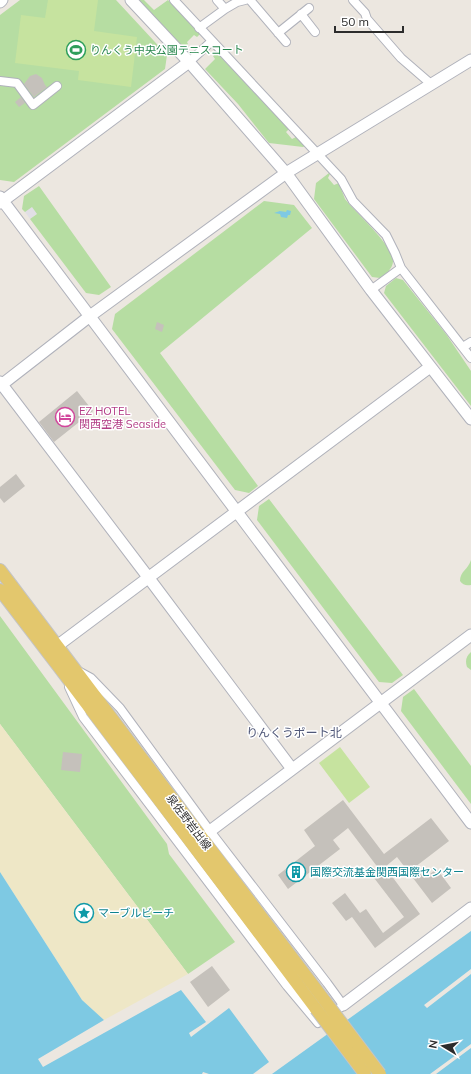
<svg xmlns="http://www.w3.org/2000/svg" width="471" height="1074" font-family="Mulish,'Noto Sans JP',sans-serif">
	<style>
		.industrial { fill: #e1dfe5 }
		.green { fill: #b6dda2 }
		.sand { fill: #eee7c6 }
		.pitch { fill: #c6e39f }
		.water { fill: #7ec9e3 }
		.pier { fill: #ece7e0 }
		.building { fill: #c5c1bb }
		.lines { fill: none; stroke-linecap: round; stroke-linejoin: round }
		.street-casing { stroke: #b0b2bb; stroke-width: 10 }
		.secondary-casing { stroke: #b0b2bb; stroke-width: 13 }
		.primary-casing { stroke: #c4c4c4; stroke-width: 14 }
		.street { stroke: #fff; stroke-width: 8 }
		.secondary { stroke: #fff; stroke-width: 11 }
		.primary { stroke: #e3c76d; stroke-width: 12 }
		.primary-bridge-casing { stroke: #c4c4c4; stroke-width: 14; stroke-linecap: butt }
		.primary-bridge { stroke: #e3c76d; stroke-width: 12 }
		.labels { text-anchor: middle; stroke-width: 3; stroke-linejoin: round; paint-order: stroke }
		.leisure-label { font-size: 11px; fill: #27864d; stroke: #fff; text-anchor: start }
		.hotel-label { font-size: 11px; fill: #b23c85; stroke: #fff; text-anchor: start }
		.street-label { font-size: 11px; fill: #2c2c2c; stroke: #fff }
		.culture-label { font-size: 11px; fill: #0d838f; stroke: #fff; text-anchor: start }
		.neighbourhood-label { font-size: 12px; fill: #505879; stroke: #fff }
	</style>
	<rect width="100%" height="100%" fill="#ece7e0"/>
	<path class="industrial" d="M32 206 37 214 30 219 25 212Z"/>
	<path class="green" d="M20 0H116L167 55 165 69 14 182 0 180V15Z
		M139 0H144L154 10 168 0 200 34 197 37 194 35 187 42 188 44 184 48Z
		M217 53 289 129 286 132 292 139 296 137 305 146 303 147 269 143 238 104 205 69 215 59 213 56Z
		M329 173 330 174 328 178 334 185 339 183 345 199 350 205C360 216 391 245 393 259 394 268 386 274 380 278L372 277 314 199 316 183Z
		M39 186 111 287 99 295 86 293 30 219 37 214 32 207 25 212 22 209 24 196Z
		M264 201 294 205 312 228 160 353 258 486 249 493 235 490 112 329 115 314Z
		M396 278 403 280 446 334 471 371V406L384 293 386 286Z
		M269 499 403 675 392 683 379 682 257 520 259 506Z
		M471 560V585C466 586 463 585 460 581 460 571 468 570 471 560Z
		M0 616 167 844 169 854 235 942 188 974 0 724Z
		M471 652V670L467 667C465 661 466 656 471 652Z
		M414 689 471 766V804L401 711 403 697Z"/>
	<path class="sand" d="M0 724 188 974 104 1020 82 1000 0 872Z"/>
	<path class="pitch" d="M48 0H98L94 31 137 37 131 87 78 80 79 71 15 63 21 15 45 18Z
		M340 747 370 787 349 803 319 763Z"/>
	<path class="water" d="M287 210 291 211 290 215H288L287 218 281 217 280 214 274 213 280 211 286 212Z
		M0 872 82 1000 104 1020 38 1059 43 1067 181 990 206 1022 189 1033 191 1037 229 1008 269 1062 253 1074H209L203 1072 202 1074H0Z
		M471 931V1074H272Z"/>
	<path class="pier" d="M471 969V974L427 1008 424 1005Z
		M471 1044V1048L436 1074H430Z"/>
	<path class="building" d="M36 74 42 78 45 85 47 87 34 97 24 84 30 76Z
		M21 97 25 103 19 107 15 102Z
		M157 322 164 325 162 332 155 329Z
		M77 391 93 411 54 442 39 422Z
		M16 474 25 486 4 503 0 498V487Z
		M63 752 82 754 80 772 61 770Z
		M343 800 384 854 431 818 449 841 415 867 424 878 437 869 451 888 432 903 397 857 385 867 420 914 375 948 352 917 346 921 332 903 345 893 360 913 366 909 383 933 404 917 371 874 379 869 348 828 333 840 340 849 288 889 278 875 315 846 304 830Z
		M212 966 230 990 208 1007 190 982Z"/>
	<g class="lines">
		<g class="street-casing">
			<path id="street" d="M174 0 341 179 353 201 386 235 395 253 401 268 471 358
				M217 0 225 9
				M250 0 286 42
				M353 0 365 13 367 19 401 58 431 84
				M301 14 315 32
				M199 28 225 9 237 2 245 0
				M278 33 309 8
				M189 62 212 41
				M0 81 17 83 33 105 57 86
				M371 290 401 268
				M463 347 471 342
				M80 672 91 678 120 708 210 831 327 983 343 1005 340 1008
				M69 687 83 717 287 986 318 1023 327 1017"/>
		</g>
		<g class="secondary-casing">
			<path id="secondary" d="M131 0 189 62 286 173 371 290 471 419
				M0 2 2 0
				M0 197 471 823
				M0 203 189 62
				M0 382 148 577 292 769
				M0 386 90 316 286 173 471 60
				M57 646 430 367
				M210 831 471 635
				M343 1005 471 908"/>
		</g>
		<g class="primary-casing">
			<path id="primary" d="M0 570 325 1001
				M0 590 59 667 316 1009"/>
		</g>
		<use href="#street" class="street"/>
		<use href="#secondary" class="secondary"/>
		<use href="#primary" class="primary"/>
		<g class="primary-bridge-casing">
			<path id="primary-bridge" d="M325 1001 380 1074
				M316 1009 365 1074"/>
		</g>
		<use href="#primary-bridge" class="primary-bridge"/>
	</g>
	<defs>
		<g id="stadium-ring" transform="scale(1)"><circle r="9.5" fill="#fff" stroke="#2e9e5b" stroke-width="1.5"/><path d="M0-5a6.5 5 0 1 0 0 10a6.5 5 0 1 0 0-10ZM-3.5-1.8h7v3.6h-7Z" fill="#2e9e5b"/></g>
		<g id="hotel-ring" transform="scale(1)"><circle r="9.5" fill="#fff" stroke="#d1479c" stroke-width="1.5"/><path d="M-6-4.5h1.5V1H6V5H4.5V3h-9V5H-6ZM-4 0a1.8 1.8 0 1 1 3.6 0ZM.5 0V-2.5h3Q6-2.5 6 0Z" fill="#d1479c"/></g>
		<g id="building-ring" transform="scale(1)"><circle r="9.5" fill="#fff" stroke="#0f9aa8" stroke-width="1.5"/><path d="M-4-6H4V6H1V3H-1V6H-4ZM-2.5-4.3h1.7v1.8h-1.7ZM.8-4.3h1.7v1.8H.8ZM-2.5-1h1.7V.8h-1.7ZM.8-1h1.7V.8H.8Z" fill="#0f9aa8"/></g>
		<g id="sight-ring" transform="scale(1)"><circle r="9.5" fill="#fff" stroke="#0f9aa8" stroke-width="1.5"/><path d="M0-6L1.8-2.2L6-1.7L2.9 1.2L3.7 5.4L0 3.3L-3.7 5.4L-2.9 1.2L-6-1.7L-1.8-2.2Z" fill="#0f9aa8"/></g>
	</defs>
	<g fill-rule="evenodd">
		<use href="#stadium-ring" x="76" y="50"/>
		<use href="#hotel-ring" x="65" y="417"/>
		<use href="#building-ring" x="296" y="872"/>
		<use href="#sight-ring" x="84" y="913"/>
	</g>
	<g class="labels">
		<g class="leisure-label">
			<text x="90" y="54">りんくう中央公園テニスコート</text>
		</g>
		<g class="hotel-label">
			<text x="79" y="415">EZ HOTEL<tspan x="79" dy="13">関西空港 Seaside</tspan></text>
		</g>
		<g class="street-label">
			<text transform="translate(189 822) rotate(53)" y="4">泉佐野岩出線</text>
		</g>
		<g class="culture-label">
			<text x="310" y="876">国際交流基金関西国際センター</text>
			<text x="98" y="917">マーブルビーチ</text>
		</g>
		<g class="neighbourhood-label">
			<text x="294" y="737">りんくうポート北</text>
		</g>
	</g>
	<g transform="translate(443 1046) rotate(280)" stroke="#ffffff" stroke-width="3" paint-order="stroke">
	<path d="M0-3L7 15L0 10L-7 15Z" fill="#2c2c2c"/>
	<text y="-6" font-size="11" font-weight="bold" text-anchor="middle" fill="#2c2c2c">N</text>
	</g>
	<path d="M335 26v6h68v-6" fill="none" stroke="#2c2c2c" stroke-width="2"/>
	<text x="341" y="26" font-size="12" fill="#2c2c2c" stroke="#ffffff" stroke-width="3" paint-order="stroke">50 m</text>
</svg>
